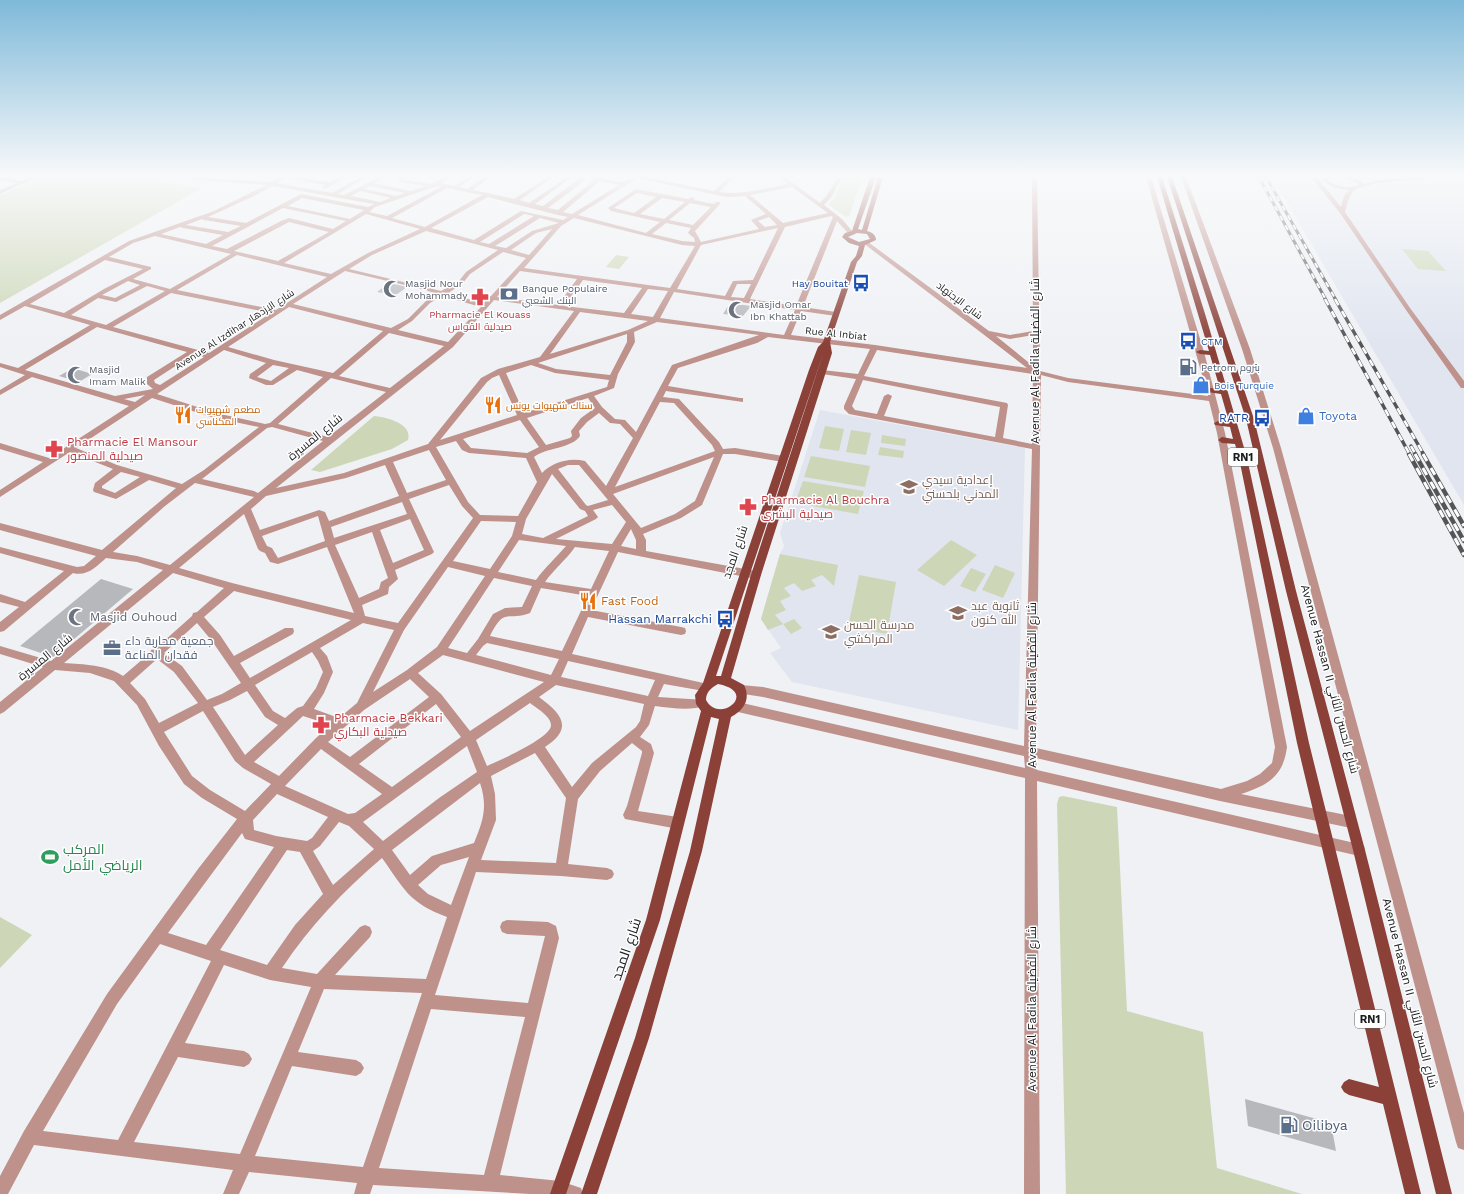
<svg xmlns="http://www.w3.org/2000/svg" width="1464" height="1194" font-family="'Work Sans',Cairo,sans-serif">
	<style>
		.built { fill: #e0e5f0 }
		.green { fill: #cdd7b8 }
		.building { fill: #b7b8bc }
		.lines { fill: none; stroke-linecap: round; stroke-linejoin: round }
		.minor { fill: #be918b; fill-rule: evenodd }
		.major { fill: #8b4038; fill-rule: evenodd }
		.rail-far2-casing { stroke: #535556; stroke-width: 3 }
		.rail-far1-casing { stroke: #535556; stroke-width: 3.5 }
		.rail-casing { stroke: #535556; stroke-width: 4.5 }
		.rail-far2 { stroke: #fefeff; stroke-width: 2; stroke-dasharray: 5.5; stroke-linecap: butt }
		.rail-far1 { stroke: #fefeff; stroke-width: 2.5; stroke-dasharray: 7; stroke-linecap: butt }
		.rail { stroke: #fefeff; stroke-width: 3; stroke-dasharray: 8; stroke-linecap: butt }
		.labels { text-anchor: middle; stroke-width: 3; stroke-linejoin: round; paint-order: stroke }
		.far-worship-label { font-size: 10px; fill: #5b616d; stroke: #fefeff; text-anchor: start }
		.far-transit-label { font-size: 10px; fill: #164399; stroke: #fefeff; text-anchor: end }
		.far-service-label { font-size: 10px; fill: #4e5e75; stroke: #fefeff; text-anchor: start }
		.far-street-label { font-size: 10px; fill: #1b1c1d; stroke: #fefeff }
		.far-health-label { font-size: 10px; fill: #be3a42; stroke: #fefeff }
		.far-shop-label { font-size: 10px; fill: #366cbe; stroke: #fefeff; text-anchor: start }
		.far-food-label { font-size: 10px; fill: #c56008; stroke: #fefeff; text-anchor: start }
		.shield { fill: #fefeff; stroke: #5f6061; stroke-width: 1 }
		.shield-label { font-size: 11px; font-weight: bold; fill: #1b1c1d }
		.street-label { font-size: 12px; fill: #1b1c1d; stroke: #fefeff }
		.shop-label { font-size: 12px; fill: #366cbe; stroke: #fefeff; text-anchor: start }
		.transit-label { font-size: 12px; fill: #164399; stroke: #fefeff; text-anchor: end }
		.health-label { font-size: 12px; fill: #be3a42; stroke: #fefeff; text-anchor: start }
		.education-label { font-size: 12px; fill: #785e54; stroke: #fefeff; text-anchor: start }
		.food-label { font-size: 12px; fill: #c56008; stroke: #fefeff; text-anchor: start }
		.worship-label { font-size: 12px; fill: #5b616d; stroke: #fefeff; text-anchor: start }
		.service-label { font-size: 12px; fill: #4e5e75; stroke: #fefeff; text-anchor: start }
		.near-leisure-label { font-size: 14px; fill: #27864d; stroke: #fefeff; text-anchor: start }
		.near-street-label { font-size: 14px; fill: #1b1c1d; stroke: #fefeff }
		.near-service-label { font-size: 14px; fill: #4e5e75; stroke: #fefeff; text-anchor: start }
	</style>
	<rect width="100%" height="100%" fill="#eff1f5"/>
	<path class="built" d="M1272 177H1464V505Z
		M820 410 1025 448 1018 730 792 682 770 653 781 648 761 619 780 554 784 546 780 533Z"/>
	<path class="green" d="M44 177H136L202 188 0 303V195Z
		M843 177H863L849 216 846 217 829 205V203L835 198Z
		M1402 249 1428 251 1446 271 1418 269Z
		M616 255 629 257 619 269 606 267Z
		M374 416C385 417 413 423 408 440L392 449 320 472 311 470Z
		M825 426 844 429 839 451 819 448Z
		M851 430 871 433 866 455 846 452Z
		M882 435 906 439 905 446 881 443Z
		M880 447 904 451 903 458 878 455Z
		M811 456 870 466 865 487 804 477Z
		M803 481 864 491 858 514 795 503Z
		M951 540 977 555 944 586 917 570Z
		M780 554 838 565 834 586 822 575 811 580 816 586 802 591 794 583 784 588 791 596 780 601 786 610 775 615 783 624 794 619 802 628 791 634 783 624 768 630 761 619Z
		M995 565 1015 573 1003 598 982 590Z
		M971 568 986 574 975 592 960 586Z
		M859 575 896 582 887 634 848 627Z
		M1063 796 1117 807 1127 1011 1203 1032 1217 1168 1302 1194H1066L1057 804 1059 797Z
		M0 917 32 935 0 968Z"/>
	<path class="building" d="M389 283 394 284 407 287 396 295 377 292Z
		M730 303 751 306 743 316 723 314Z
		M73 368 92 374 79 382 59 376Z
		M101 579 133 589 53 657 20 646Z
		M1245 1099 1331 1123 1336 1151 1248 1126Z"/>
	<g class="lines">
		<path class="minor" d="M0 177 22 181 31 177H38L0 194V190L17 183 0 180Z
			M186 177 271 182 282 177H295L330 182 340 177H346L325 189 322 187 325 185 286 178 277 183 332 193 361 177H366L338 194 344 195 379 177H385L374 183 411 191 426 186 401 182 397 179 399 177H404L403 179 405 180 431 184 445 177H450L442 183 454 186 469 177H474L459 187 467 189 485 177H490L473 190 514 199 548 177H553L520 200 529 203 567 177H572L535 204 543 206 581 177H586L579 185 548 208 558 210 594 180 592 179 593 178 604 177 603 179 623 182 632 177H645L714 191 729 177H734L719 192C742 196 766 188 788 184L779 177H785L820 203 827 195 838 177H842L832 196 824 205 842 219 853 232 848 233 837 221 803 307 836 312 839 314 836 316 801 311 791 335 875 345 1027 368 983 334 863 243 868 242 989 331 1010 335 1033 331 1032 177H1037L1040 371 1068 378 1208 396 1146 177H1151L1204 352 1225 433 1287 747C1283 777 1268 785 1241 794L1351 816 1355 818 1357 822 1355 826 1351 828 1220 801 1036 758 1037 770 1359 844 1364 846 1365 850 1364 854 1359 856 1037 781 1040 1194H1024L1025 778 738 712 734 710 732 707 734 704 738 702 1025 768 1024 756 763 697 737 693 735 690 737 687 741 685 763 687 1024 746 1032 449 849 414 844 409V406L856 379 822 374 818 372 822 370 858 374 870 349 768 337 757 343 678 368 668 386 740 398H743V402L666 391 663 397 679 399 719 442 723 449 735 448 783 456 787 459 783 462 735 454H723L702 505 681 518 643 534 646 540V551L756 571 759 572 761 575 759 578 756 579 618 552 591 610 681 627 685 628 686 631 685 634 681 635 588 617 572 654 708 684 709 687 708 690 704 691 664 684 658 697 705 700 707 703 705 706C690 711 671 708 655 706L649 725 640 737 651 744 654 753 638 811 678 817 682 819 684 823 682 827 678 829 625 819 623 815 627 806 642 753V751L632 743 600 771 578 799 568 864 607 868 612 870 614 874 612 878 607 880 561 876 476 872 435 995 528 1003 545 936 507 934 502 932 500 927 502 922 507 920 548 922 556 926 559 938 500 1175 560 1181 581 1188 583 1194H530L373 1185 370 1194H354L357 1183 249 1172 239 1194H223L233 1170 34 1145 8 1194H0V1176L24 1131 107 994 198 869 237 819 202 798 184 784 159 746 137 705 114 681 90 673 55 670 4 712 0 714V702L43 667 0 654V646L51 661 163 570 137 562 106 558C97 566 87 577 73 573L4 631 0 632V622L19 607 0 602V594L25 602 64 571 0 553V547L77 567 84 566 96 556 7 532 0 530V523L102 550 176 488 149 480 116 499 94 492 93 490 95 483 113 469 70 452 0 497V490L43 462 0 449V443L49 458 129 406 32 377 0 395V390L25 375 0 367V363L18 368 90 325 25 306 0 320V315L129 241 214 211 266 185 188 179ZM637 178 727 197 745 196 766 214 751 220 759 229 701 242 695 231 720 204V202H716L714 204 694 200 695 199 692 197 688 199 636 189 608 208 611 211 660 222 646 233 578 215ZM600 181 619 185 572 214 563 212ZM273 186 374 204 368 207 301 194 246 223 208 217 254 196ZM370 186 405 193 396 196 365 189ZM437 186 441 187 387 216 369 212 375 207ZM792 187 828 213 783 223 750 195ZM447 188 482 195 425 227 392 218ZM360 191 391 198 380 202 351 196ZM637 193 656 197 634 213 614 208ZM488 197 558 215 568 217 563 220 521 211 474 240 431 228ZM302 198 364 210 350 219 288 206ZM662 198 685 202 664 219 640 214ZM690 203 711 207 693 225 669 220ZM283 208 346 221 333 229 289 218 281 221 227 249 212 246ZM366 214 420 229 368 253 331 274 284 263ZM524 214 534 216 489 244 480 242ZM831 216 833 217 796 306 750 299 785 227ZM769 217 777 225 765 227 758 221ZM540 218 559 223 532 231 506 248 495 246ZM574 218 682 245 695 246 670 288 524 268 561 226ZM202 219 204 220 241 226 228 232 186 225ZM289 222 329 232 278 261 234 251ZM666 223 691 228 688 233 694 238 695 242 682 241 652 234ZM180 227 183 228 223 235 206 244 161 234ZM778 228 753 280 733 281 725 296 677 289 701 245ZM552 229 529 255 511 250 536 233ZM426 231 498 250 466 272 459 281 441 291 349 269 372 255ZM155 236 231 254 170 289 133 279 151 269V267L109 257 133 243ZM503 252 526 258 491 296 489 297 484 303 447 294 463 283 470 274ZM237 255 327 277 276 310 177 290ZM105 260 143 269 104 289 64 313 30 304ZM345 271 426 290 436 294 426 301 408 319 391 328 293 304ZM520 271 577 279 558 305 497 297ZM583 280 642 288 624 313 564 306ZM128 281 140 285 115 298 102 295ZM737 284H751L744 298 731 297ZM147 286 165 291 106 325 71 315 98 298 116 302ZM648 289 668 291 653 317 631 314ZM674 292 795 310 784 335 660 318ZM171 293 271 313 209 353 113 327ZM442 296 481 307 448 342 398 330 412 321 430 303ZM494 300 574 311 540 357 498 369 481 378 428 444 344 473 276 488 453 347ZM289 307 383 331 333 373 274 360 228 347ZM580 312 648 321 628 330 550 354ZM657 322 759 335 672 365 636 432 625 420 615 419 602 407 594 396 614 388 618 374 635 342 634 332ZM97 327 187 352 147 377V384L153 389 115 396 25 370ZM389 333 444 346 390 388 339 376ZM627 334V342L610 375 556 369 538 363ZM1033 335V366L996 336 1010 339ZM224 350 266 363 250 374 249 378 266 385H273L297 370 323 377 270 423 265 424 216 413 157 394ZM877 350 1033 374 1032 444 1003 438 1008 405 1007 403 864 376ZM194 354 204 357 160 385 155 383 154 380ZM273 365 289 368 271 381 257 377ZM531 365 555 373 609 380 607 387 524 413 506 373ZM499 375 517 415 440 440 487 382 492 378ZM1041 375 1068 382 1209 401 1217 433 1275 747 1272 763 1260 774 1247 781 1221 789 1036 748ZM331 378 386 392 328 437 278 424ZM863 380 1000 407 995 437 884 416 892 396 888 394 884 396 877 414 855 410 852 406ZM145 395 135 402 124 399ZM152 398 211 417 259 427 204 470 182 484 117 465 76 448ZM588 398 595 408 581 418 571 431 572 436 570 438 546 445 527 418ZM660 402 674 403 712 445 715 451 615 487ZM599 413 610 423 620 424 633 438 606 486 585 461C570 457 552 462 542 473L534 457C547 447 571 449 580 436L579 431 587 422ZM520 420 539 447 527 453 471 448 463 439ZM272 427 323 441 258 493 254 491 202 479 267 428ZM456 441 462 450 469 453 526 458 537 482 518 516 480 515 468 502 436 447ZM429 450 446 480 407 493 393 462ZM714 457 695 501 675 514 641 528 613 494ZM385 465 399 496 329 521 325 512 319 510 260 530 251 509 266 496 346 478ZM568 465H579L608 500 588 506 586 505 558 469ZM121 472 140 477 115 493 102 488V486ZM552 474 580 509 585 511 588 516 543 538 522 534 526 519ZM195 483 254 497 170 565 137 556 113 552 165 506ZM449 485 462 506 473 518 398 623 365 616 362 605 388 594 389 587 398 579 395 570 432 554 434 552 409 499ZM402 502 407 514 334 538 331 527ZM612 505 626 522 612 544 556 539 596 519 598 517 593 510ZM244 514 258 549 260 551 265 553 270 562 278 564 327 547 354 613 232 583 179 568ZM318 516 325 541 278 558 272 548 267 546 262 536ZM410 519 424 550 393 563 380 530ZM481 521 516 522 512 536 490 569 453 561ZM631 529 636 540V549L621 546ZM372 532 388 578 381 582 379 589 359 598 335 545ZM519 540 566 546C556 558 545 567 536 580L498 572ZM575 547 609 551 591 589 545 582C554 569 566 560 575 547ZM448 567 485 576 437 647 407 670 373 692 404 630ZM173 573 224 588 197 612 193 613 192 616 155 649 151 650 150 653 123 676C107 665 83 664 64 663ZM494 578 532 586 522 607 505 608 493 614 478 639 467 653 448 648ZM541 588 588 596 562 651 490 636C505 606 507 622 530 613ZM234 591 351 620 250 678 240 663 293 634 294 631 293 628H285L234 656 220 635 204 617ZM197 623 212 641 241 683 222 694 207 700 182 666 164 653ZM363 623 394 630 357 703 339 718 314 709 324 693 333 672 327 656 320 648ZM487 643 559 659 551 675 476 655 483 646ZM312 652 318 661 323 672 316 688 303 706 297 708 285 718 273 711 255 685ZM443 655 544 682 470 731 441 694 418 673ZM157 659 174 672 198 703 159 723 145 699 130 683ZM568 661 655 680 648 696 561 677ZM410 679 429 697 350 757 328 742 364 710ZM556 685 644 704 640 721 636 727 592 763 572 787 545 747C574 728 562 714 539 697ZM247 691 265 717 278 725 245 755 213 707 230 700ZM530 703C536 708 551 716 551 725 552 738 498 761 487 766L476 740ZM436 704 461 737 392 787 359 764ZM203 711 235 761 243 768 271 784 245 811 210 790 192 776 164 732ZM303 716 331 725 316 738 279 776 254 762ZM467 746 477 772 439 798 383 841 363 822ZM321 749 382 794 355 813 348 814 285 786ZM535 753 566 798 556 863 481 860 496 820 495 794 491 776ZM480 783C488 807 483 821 474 843L432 856 410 875 392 850ZM277 794 328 817 312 838 307 841 276 836 254 830 253 820ZM339 822 349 826 374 849 333 885 313 851 320 846ZM242 833 245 839 274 847 206 945 168 933ZM287 850 300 852 323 894 295 925 267 965 220 950ZM469 857 451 905 428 894 418 885 441 865ZM382 858C404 889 409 903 447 917L426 979 335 975 370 937 372 932 370 927 365 925 360 927 317 974 282 968C310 926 343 891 382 858ZM160 944 211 961 118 1140 43 1131 117 1004ZM224 965 270 980 311 987 240 1154 134 1142 178 1057 244 1067 249 1064 252 1059 249 1054 244 1051 185 1043ZM324 989 422 993 363 1167 255 1156 292 1066 356 1076 361 1073 364 1068 361 1063 356 1060 298 1052ZM431 1009 525 1017 484 1175 379 1168Z
			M1181 177H1186L1250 349 1281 448 1464 1113V1150L1458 1148 1456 1142 1273 448 1242 349Z
			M1311 177H1317L1341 207 1344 196 1349 190 1335 188 1322 180 1325 177H1329L1328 180C1336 187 1348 189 1358 185V183L1344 177H1350L1362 181 1363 184 1378 180 1429 177 1427 179C1409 181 1371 181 1355 190 1349 194 1347 205 1345 212L1410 308 1464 381V388H1461L1406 310 1340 213Z"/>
		<path class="major" d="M870 177H876L858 229 862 230 878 177H883L867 231C872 232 876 235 876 240L865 245 862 256 857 262 830 342 832 353 761 575 731 678 744 685C751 699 744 710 731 717L702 851 649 1038 597 1194H581L635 1038 690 851 719 719 711 717 660 920 566 1194H550L646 920 701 711 696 704 695 695 703 683 809 370 818 347 823 342 851 262 856 256 859 246 849 243 842 237 845 233 852 231ZM857 233 867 234 870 239 859 242 848 237ZM824 351 751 575 721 676H716ZM718 684C760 692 719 725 706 700 706 692 711 688 718 684Z
			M1157 177H1162L1206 317 1247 458 1309 743 1421 1194H1405L1383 1104 1349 1095 1344 1092 1341 1087 1344 1082 1349 1079 1379 1087 1297 743 1239 458 1235 444 1222 443 1218 440 1222 437 1233 439 1230 427 1215 425 1214 423 1218 421 1229 422 1221 394 1207 392 1206 390 1210 388 1220 389 1210 355 1200 354 1196 352 1200 350 1209 351Z
			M1167 177H1172L1254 419 1296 591 1365 850 1452 1194H1436L1353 850 1286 591 1246 419Z"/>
		<g class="rail-far2-casing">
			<path id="rail-far2" d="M1259 177 1326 300
				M1266 177 1336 300"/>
		</g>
		<g class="rail-far1-casing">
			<path id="rail-far1" d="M1325 299 1410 455
				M1335 299 1424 455
				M1411 446 1416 455"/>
		</g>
		<g class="rail-casing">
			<path id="rail" d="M1409 454 1464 555
				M1415 454 1464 541
				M1423 454 1464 526"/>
		</g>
		<use href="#rail-far2" class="rail-far2"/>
		<use href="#rail-far1" class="rail-far1"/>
		<use href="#rail" class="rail"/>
	</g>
	<linearGradient id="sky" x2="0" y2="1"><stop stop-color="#7fb9d9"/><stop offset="0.51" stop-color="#f8f9fa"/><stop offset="1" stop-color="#f8f9fa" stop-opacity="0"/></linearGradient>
	<rect width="1464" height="344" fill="url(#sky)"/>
	<defs>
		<g id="bus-bare" transform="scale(1.38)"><path d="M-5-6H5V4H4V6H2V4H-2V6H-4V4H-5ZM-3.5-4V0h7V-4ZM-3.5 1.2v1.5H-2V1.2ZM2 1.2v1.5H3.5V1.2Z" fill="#1a4fb4" stroke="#fefeff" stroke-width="2.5" paint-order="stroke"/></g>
		<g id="mosque-bare" transform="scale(1.38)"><path d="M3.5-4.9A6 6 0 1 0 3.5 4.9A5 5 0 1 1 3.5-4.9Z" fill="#6b7280" stroke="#fefeff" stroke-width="2.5" paint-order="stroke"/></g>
		<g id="bank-bare" transform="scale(1.38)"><path d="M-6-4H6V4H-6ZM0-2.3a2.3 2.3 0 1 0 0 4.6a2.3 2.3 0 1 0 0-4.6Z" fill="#5c6f8a" stroke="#fefeff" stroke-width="2.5" paint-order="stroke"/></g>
		<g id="pharmacy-bare" transform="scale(1.38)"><path d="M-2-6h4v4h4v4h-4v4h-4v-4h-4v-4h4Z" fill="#e0444e" stroke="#fefeff" stroke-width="2.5" paint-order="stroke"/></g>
		<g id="fuel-bare" transform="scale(1.38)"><path d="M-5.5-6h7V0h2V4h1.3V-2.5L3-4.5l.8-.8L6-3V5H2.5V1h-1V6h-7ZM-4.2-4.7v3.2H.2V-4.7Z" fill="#5c6f8a" stroke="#fefeff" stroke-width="2.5" paint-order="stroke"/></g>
		<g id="shop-bare" transform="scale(1.38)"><path d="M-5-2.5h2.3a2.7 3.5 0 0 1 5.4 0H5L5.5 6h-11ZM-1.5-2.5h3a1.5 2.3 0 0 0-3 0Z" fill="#3f7fe0" stroke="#fefeff" stroke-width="2.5" paint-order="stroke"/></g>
		<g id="restaurant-bare" transform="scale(1.38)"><path d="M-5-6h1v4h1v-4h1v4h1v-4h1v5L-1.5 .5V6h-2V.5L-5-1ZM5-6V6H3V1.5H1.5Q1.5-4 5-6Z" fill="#e8710a" stroke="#fefeff" stroke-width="2.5" paint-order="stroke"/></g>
		<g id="school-bare" transform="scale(1.38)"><path d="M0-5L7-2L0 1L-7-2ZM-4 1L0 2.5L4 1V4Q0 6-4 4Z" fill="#8d6e63" stroke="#fefeff" stroke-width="2.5" paint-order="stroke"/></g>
		<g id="office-bare" transform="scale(1.38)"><path d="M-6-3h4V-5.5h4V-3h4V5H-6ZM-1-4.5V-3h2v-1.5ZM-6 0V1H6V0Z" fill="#5c6f8a" stroke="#fefeff" stroke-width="2.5" paint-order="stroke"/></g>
		<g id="stadium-bare" transform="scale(1.38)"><path d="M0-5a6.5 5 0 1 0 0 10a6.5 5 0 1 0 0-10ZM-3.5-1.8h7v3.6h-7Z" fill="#2e9e5b" stroke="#fefeff" stroke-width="2.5" paint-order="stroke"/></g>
	</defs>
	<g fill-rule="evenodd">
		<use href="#bus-bare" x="861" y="283"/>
		<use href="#mosque-bare" x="392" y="289"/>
		<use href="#bank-bare" x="509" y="294"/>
		<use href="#pharmacy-bare" x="480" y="297"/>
		<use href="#mosque-bare" x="737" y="310"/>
		<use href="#bus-bare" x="1188" y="341"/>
		<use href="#fuel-bare" x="1188" y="367"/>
		<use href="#mosque-bare" x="76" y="375"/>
		<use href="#shop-bare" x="1201" y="385"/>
		<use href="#restaurant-bare" x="493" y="405"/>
		<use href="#restaurant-bare" x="183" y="415"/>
		<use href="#shop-bare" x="1306" y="416"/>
		<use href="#bus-bare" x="1262" y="418"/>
		<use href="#pharmacy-bare" x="54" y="449"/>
		<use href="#school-bare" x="909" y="487"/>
		<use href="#pharmacy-bare" x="748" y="507"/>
		<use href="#restaurant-bare" x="588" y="601"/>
		<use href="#school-bare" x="958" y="613"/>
		<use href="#mosque-bare" x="77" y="617"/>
		<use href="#bus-bare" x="725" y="619"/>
		<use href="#school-bare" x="831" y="632"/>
		<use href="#office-bare" x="112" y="648"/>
		<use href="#pharmacy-bare" x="321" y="725"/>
		<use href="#stadium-bare" x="50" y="857"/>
		<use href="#fuel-bare" x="1289" y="1125"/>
	</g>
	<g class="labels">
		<g class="far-worship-label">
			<text x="405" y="287">Masjid Nour<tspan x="405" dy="12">Mohammady</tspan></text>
			<text x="750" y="308">Masjid Omar<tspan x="750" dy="12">Ibn Khattab</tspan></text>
			<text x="89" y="373">Masjid<tspan x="89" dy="12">Imam Malik</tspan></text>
		</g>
		<g class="far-transit-label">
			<text x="848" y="287">Hay Bouitat</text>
			<text x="1201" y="345" text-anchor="start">CTM</text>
		</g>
		<g class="far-service-label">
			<text x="522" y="292">Banque Populaire<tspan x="522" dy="12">البنك الشعبي</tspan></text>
			<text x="1201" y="371">Petrom بتروم</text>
		</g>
		<g class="far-street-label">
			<text transform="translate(960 300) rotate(37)" y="4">شارع الإجتهاد</text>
			<text transform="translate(234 329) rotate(-33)" y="4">Avenue Al Izdihar شارع الإزدهار</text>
			<text transform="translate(836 333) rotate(6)" y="4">Rue Al Inbiat</text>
		</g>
		<g class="far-health-label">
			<text x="480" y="318">Pharmacie El Kouass<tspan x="480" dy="12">صيدلية القواس</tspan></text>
		</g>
		<g class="far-shop-label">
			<text x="1214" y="389">Bois Turquie</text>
		</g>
		<g class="far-food-label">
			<text x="506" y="409">سناك شهيوات يونس</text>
			<text x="196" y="413">مطعم شهيوات<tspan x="196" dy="12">المكناسي</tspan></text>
		</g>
		<g class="shield">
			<rect x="1228" y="448" width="30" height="18" rx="3"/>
			<rect x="1355" y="1010" width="30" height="18" rx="3"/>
		</g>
		<g class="shield-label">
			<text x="1243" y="461">RN1</text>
			<text x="1370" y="1023">RN1</text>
		</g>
		<g class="street-label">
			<text transform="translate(1035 361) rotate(-90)" y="4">Avenue Al Fadila شارع الفضيلة</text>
			<text transform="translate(315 437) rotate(-39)" y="4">شارع المسيرة</text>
			<text transform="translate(735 552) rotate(-71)" y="4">شارع المجد</text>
			<text transform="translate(45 657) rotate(-39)" y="4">شارع المسيرة</text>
			<text transform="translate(1330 679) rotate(75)" y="4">Avenue Hassan II شارع الحسن الثاني</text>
			<text transform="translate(1032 685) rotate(-90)" y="4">Avenue Al Fadila شارع الفضيلة</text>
			<text transform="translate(1410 993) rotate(76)" y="4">Avenue Hassan II شارع الحسن الثاني</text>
			<text transform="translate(1032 1009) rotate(-90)" y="4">Avenue Al Fadila شارع الفضيلة</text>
		</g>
		<g class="shop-label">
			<text x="1319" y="420">Toyota</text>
		</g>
		<g class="transit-label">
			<text x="1249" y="422">RATR</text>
			<text x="712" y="623">Hassan Marrakchi</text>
		</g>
		<g class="health-label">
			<text x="67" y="446">Pharmacie El Mansour<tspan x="67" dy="14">صيدلية المنصور</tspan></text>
			<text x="761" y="504">Pharmacie Al Bouchra<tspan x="761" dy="14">صيدلية البشرى</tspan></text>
			<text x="334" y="722">Pharmacie Bekkari<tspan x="334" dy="14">صيدلية البكاري</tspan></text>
		</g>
		<g class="education-label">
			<text x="922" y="484">إعدادية سيدي<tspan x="922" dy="14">المدني بلحسني</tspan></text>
			<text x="971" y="610">ثانوية عبد<tspan x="971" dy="14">الله كنون</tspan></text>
			<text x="844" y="629">مدرسة الحسن<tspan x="844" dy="14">المراكشي</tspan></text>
		</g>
		<g class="food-label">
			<text x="601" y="605">Fast Food</text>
		</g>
		<g class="worship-label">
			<text x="90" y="621">Masjid Ouhoud</text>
		</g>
		<g class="service-label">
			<text x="125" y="645">جمعية محاربة داء<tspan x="125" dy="14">فقدان المناعة</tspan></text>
		</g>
		<g class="near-leisure-label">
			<text x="63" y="854">المركب<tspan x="63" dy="16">الرياضي الأمل</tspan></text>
		</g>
		<g class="near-street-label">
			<text transform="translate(626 949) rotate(-71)" y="5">شارع المجد</text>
		</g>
		<g class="near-service-label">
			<text x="1302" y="1130">Oilibya</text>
		</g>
	</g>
</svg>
